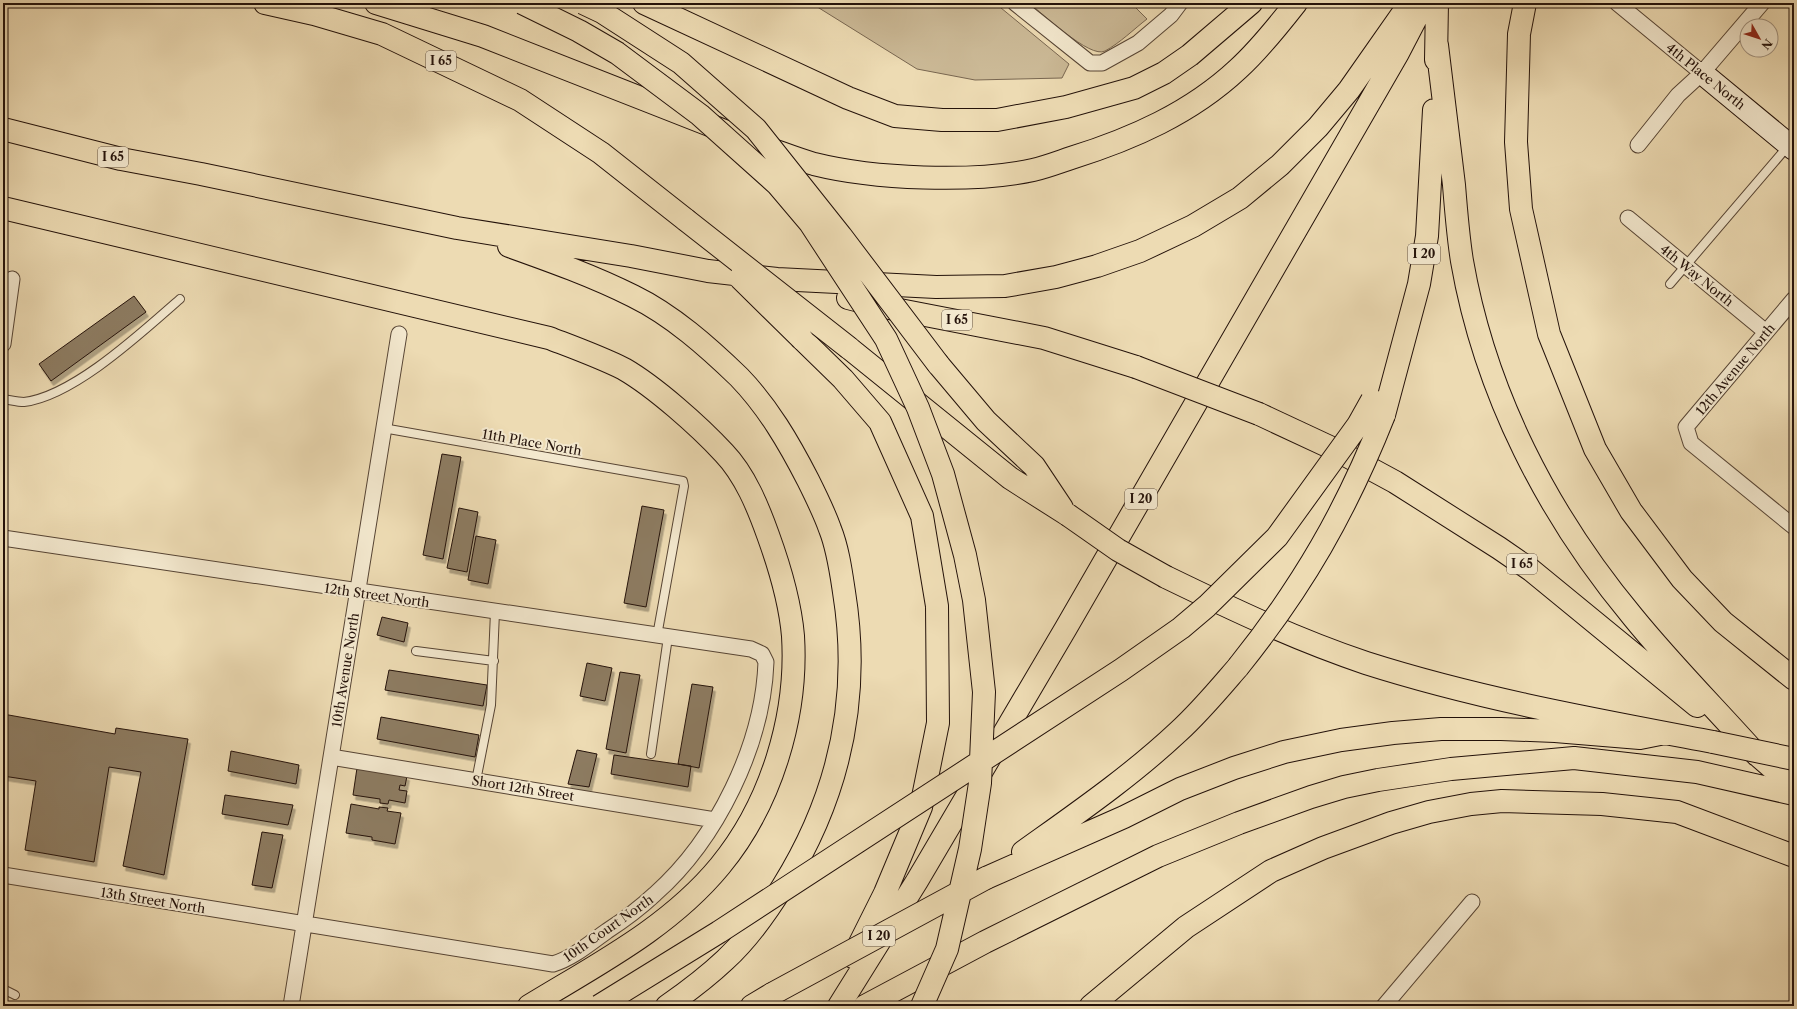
<svg xmlns="http://www.w3.org/2000/svg" width="1797" height="1009" font-family="'Libre Caslon Text',serif">
	<style>
		.green { fill: #cbb996; stroke: #786650 }
		.building { fill: #8d7b62; stroke: #24120a; filter: url(#shadow) }
		.lines { fill: none; stroke-linecap: round; stroke-linejoin: round }
		.lane-casing { stroke: #564434; stroke-width: 10 }
		.street-casing { stroke: #564434; stroke-width: 17 }
		.secondary-casing { stroke: #24120a; stroke-width: 24 }
		.highway-casing { stroke: #24120a; stroke-width: 24 }
		.lane { stroke: #f3e8ce; stroke-width: 8 }
		.street { stroke: #f3e8ce; stroke-width: 15 }
		.secondary { stroke: #f3e8ce; stroke-width: 22 }
		.highway { stroke: #eddbb3; stroke-width: 22 }
		.highway-bridge-casing { stroke: #24120a; stroke-width: 24; stroke-linecap: butt }
		.highway-bridge { stroke: #eddbb3; stroke-width: 22 }
		.labels { text-anchor: middle; stroke-width: 4; stroke-linejoin: round; paint-order: stroke }
		.shield { fill: #f3e8ce; stroke: #625245; stroke-width: 1 }
		.shield-label { font-size: 12px; font-weight: bold; fill: #24120a }
		.street-label { font-size: 13px; fill: #24120a; stroke: #f3e8ce }
	</style>
	<defs>
		<filter id="shadow"><feDropShadow dx="2.5" dy="4.5" stdDeviation="0" flood-color="#0004"/></filter>
	</defs>
	<rect width="100%" height="100%" fill="#eddbb3"/>
	<filter id="stains"><feTurbulence type="fractalNoise" baseFrequency=".005" numOctaves="4"/><feColorMatrix values="0 0 0 0 .2 0 0 0 0 .09 0 0 0 0 .02 0 0 0 .5 -.17"/></filter>
	<radialGradient id="worn" r=".72"><stop offset=".6" stop-color="#630" stop-opacity="0"/><stop offset="1" stop-color="#630" stop-opacity=".3"/></radialGradient>
	<path class="green" d="M811 3H995L1069 64 1062 78 975 80 917 69Z
		M1029 3H1131L1147 19C1134 29 1120 43 1105 51 1090 59 1042 13 1029 3Z"/>
	<path class="building" d="M134 296 146 312 51 381 39 364Z
		M442 454 461 457 443 559 423 555Z
		M642 506 664 510 646 607 624 603Z
		M459 508 478 512 467 572 447 568Z
		M476 536 496 540 488 584 468 580Z
		M382 617 408 623 404 642 377 635Z
		M587 663 612 668 605 701 580 696Z
		M389 670 487 685 483 706 385 690Z
		M620 672 640 675 626 753 606 749Z
		M692 684 713 687 699 768 678 764Z
		M3 714 115 734 116 728 188 739 164 875 123 866 141 772 109 767 94 862 25 850 36 781 3 776Z
		M381 717 479 735 475 757 377 739Z
		M577 750 597 754 589 787 568 784Z
		M231 751 299 765 296 784 228 771Z
		M614 755 691 766 688 787 611 774Z
		M357 768 407 776 405 786 400 785 399 790 407 791 405 803 389 800 388 804 380 803V799L353 795Z
		M225 795 293 805 288 825 222 814Z
		M351 804 379 809V807L388 808 387 811 401 813 395 844 372 840V837L346 833Z
		M262 832 283 835 272 888 252 885Z"/>
	<g class="lines">
		<g class="lane-casing">
			<path id="lane" d="M1670 284 1788 146
				M3 399C10 400 18 402 24 402 74 396 142 332 180 299
				M383 428 683 481 684 486 657 636
				M416 651 494 661
				M651 754 668 637
				M476 781 491 705 495 612
				M3 989 15 995"/>
		</g>
		<g class="street-casing">
			<path id="street" d="M1015 3 1090 63H1102L1138 43 1171 15 1180 3
				M1617 3 1702 73
				M1638 145 1678 95 1702 73 1762 3
				M1628 218 1766 332
				M1794 299 1686 427 1691 443 1794 527
				M3 344 12 279
				M3 538 751 649 762 654 766 662C763 745 717 839 655 894 640 908 624 920 607 931 590 943 573 958 553 964L3 875
				M331 757 715 820
				M291 1006 399 334
				M1384 1006 1472 902"/>
		</g>
		<g class="secondary-casing">
			<path id="secondary" d="M1702 73 1794 149"/>
		</g>
		<g class="highway-casing">
			<path id="highway" d="M265 3 314 14 382 34 520 100 601 153 686 220
				M376 3 483 36 773 150C787 155 800 160 814 164 874 179 973 183 1033 170 1046 167 1059 162 1071 158 1132 139 1191 113 1238 69 1259 50 1278 26 1296 3
				M644 3 848 98 895 116 942 120H997L1066 107 1134 88 1164 73 1190 55 1251 3
				M1525 3 1519 34 1516 142 1521 209 1549 334 1595 449 1631 511 1682 579 1723 622 1794 679
				M1437 45C1443 92 1448 138 1454 185 1456 210 1458 236 1462 261 1485 393 1548 515 1633 617 1672 665 1716 709 1757 755
				M1436 60 1437 3
				M3 129 121 159 201 174 457 228 631 256 708 271 777 279 936 287 1005 286 1056 277 1097 266 1140 251 1193 226 1240 198 1280 165 1318 127 1349 90 1410 3
				M3 208 549 338C575 348 600 357 624 369 655 387 699 426 724 453 745 475 758 507 768 535 780 568 790 601 793 636 798 716 771 804 720 866 669 928 596 965 529 1006
				M509 246C551 261 593 276 633 296 672 315 708 347 739 377 768 407 789 443 808 480 816 496 824 512 830 529 838 549 841 572 844 592 861 697 839 796 783 886 767 912 748 939 725 960 707 977 687 992 667 1006
				M848 298 879 306 1044 338 1136 367
				M802 339 843 379 880 422 922 516 937 606 938 723 921 807 885 893 853 957
				M849 348 1010 478 1068 515
				M938 364 986 421 1034 466 1062 508
				M1259 414 1334 449 1395 482 1499 548 1531 570 1697 706
				M1384 415 1419 284 1427 236 1434 110
				M1166 577C1232 609 1297 640 1366 663 1479 699 1597 720 1713 742
				M1746 745 1794 787
				M1023 852C1076 814 1130 777 1178 732 1200 712 1219 689 1238 667
				M986 878 1124 817 1180 789 1234 768 1284 752 1341 740 1393 733 1441 729H1501L1555 731 1640 738 1665 733
				M752 1006 772 994
				M839 1006 917 881 1066 628 1398 53 1424 3
				M865 1006 985 942 1158 856 1239 823 1311 797 1344 787 1378 780 1451 769 1574 758 1697 772 1794 794
				M1091 1006 1186 927 1271 871 1323 848 1391 823 1429 812 1471 804 1502 801 1602 804 1677 812 1794 856"/>
		</g>
		<use href="#lane" class="lane"/>
		<use href="#street" class="street"/>
		<use href="#secondary" class="secondary"/>
		<use href="#highway" class="highway"/>
		<g class="highway-bridge-casing">
			<path id="highway-bridge" d="M522 3 579 31 617 53 700 115 777 184 810 223 886 339 918 408 943 474 965 555 974 600 984 692 980 783 970 849 947 949 922 1006
				M583 3 602 12 681 63 756 129 841 236 938 364
				M686 220 849 348
				M740 278 802 339
				M1136 367 1259 414
				M1068 515 1118 550 1166 577
				M1238 667C1303 586 1346 511 1384 415
				M1713 742 1794 759
				M772 994 986 878
				M599 1006 719 932 1121 670 1181 628 1207 606 1277 537 1358 425 1372 400"/>
		</g>
		<use href="#highway-bridge" class="highway-bridge"/>
	</g>
	<g class="labels">
		<g class="shield">
			<rect x="426" y="51" width="30" height="20" rx="3"/>
			<rect x="98" y="147" width="30" height="20" rx="3"/>
			<rect x="1408" y="244" width="32" height="20" rx="3"/>
			<rect x="942" y="310" width="30" height="20" rx="3"/>
			<rect x="1125" y="489" width="32" height="20" rx="3"/>
			<rect x="1507" y="554" width="30" height="20" rx="3"/>
			<rect x="863" y="926" width="32" height="20" rx="3"/>
		</g>
		<g class="shield-label">
			<text x="441" y="65">I 65</text>
			<text x="113" y="161">I 65</text>
			<text x="1424" y="258">I 20</text>
			<text x="957" y="324">I 65</text>
			<text x="1141" y="503">I 20</text>
			<text x="1522" y="568">I 65</text>
			<text x="879" y="940">I 20</text>
		</g>
		<g class="street-label">
			<text transform="translate(1706 76) rotate(39)" y="5">4th Place North</text>
			<text transform="translate(1697 275) rotate(39)" y="5">4th Way North</text>
			<text transform="translate(1735 369) rotate(-50)" y="5">12th Avenue North</text>
			<text transform="translate(532 442) rotate(10)" y="5">11th Place North</text>
			<text transform="translate(377 595) rotate(8)" y="5">12th Street North</text>
			<text transform="translate(345 670) rotate(-81)" y="5">10th Avenue North</text>
			<text transform="translate(523 788) rotate(9)" y="5">Short 12th Street</text>
			<text transform="translate(153 900) rotate(9)" y="5">13th Street North</text>
			<text transform="translate(608 928) rotate(-35)" y="5">10th Court North</text>
		</g>
	</g>
	<rect width="1797" height="1009" fill="none" stroke="#eddbb3" stroke-width="16"/>
	<rect x="4" y="4" width="1789" height="1001" fill="none" stroke="#24120a" stroke-width="2"/>
	<rect x="8" y="8" width="1781" height="993" fill="none" stroke="#24120a"/>
	<g transform="translate(1759 38) rotate(129)"><circle r="19" fill="#f3e8ce" stroke="#a09280"/>
	<path d="M0-3L7 15L0 10L-7 15Z" fill="#8f2418"/>
	<text y="-6" font-size="11" font-weight="bold" text-anchor="middle" fill="#24120a">N</text>
	</g>
	<rect width="100%" height="100%" filter="url(#stains)"/>
	<rect width="100%" height="100%" fill="url(#worn)"/>
</svg>
